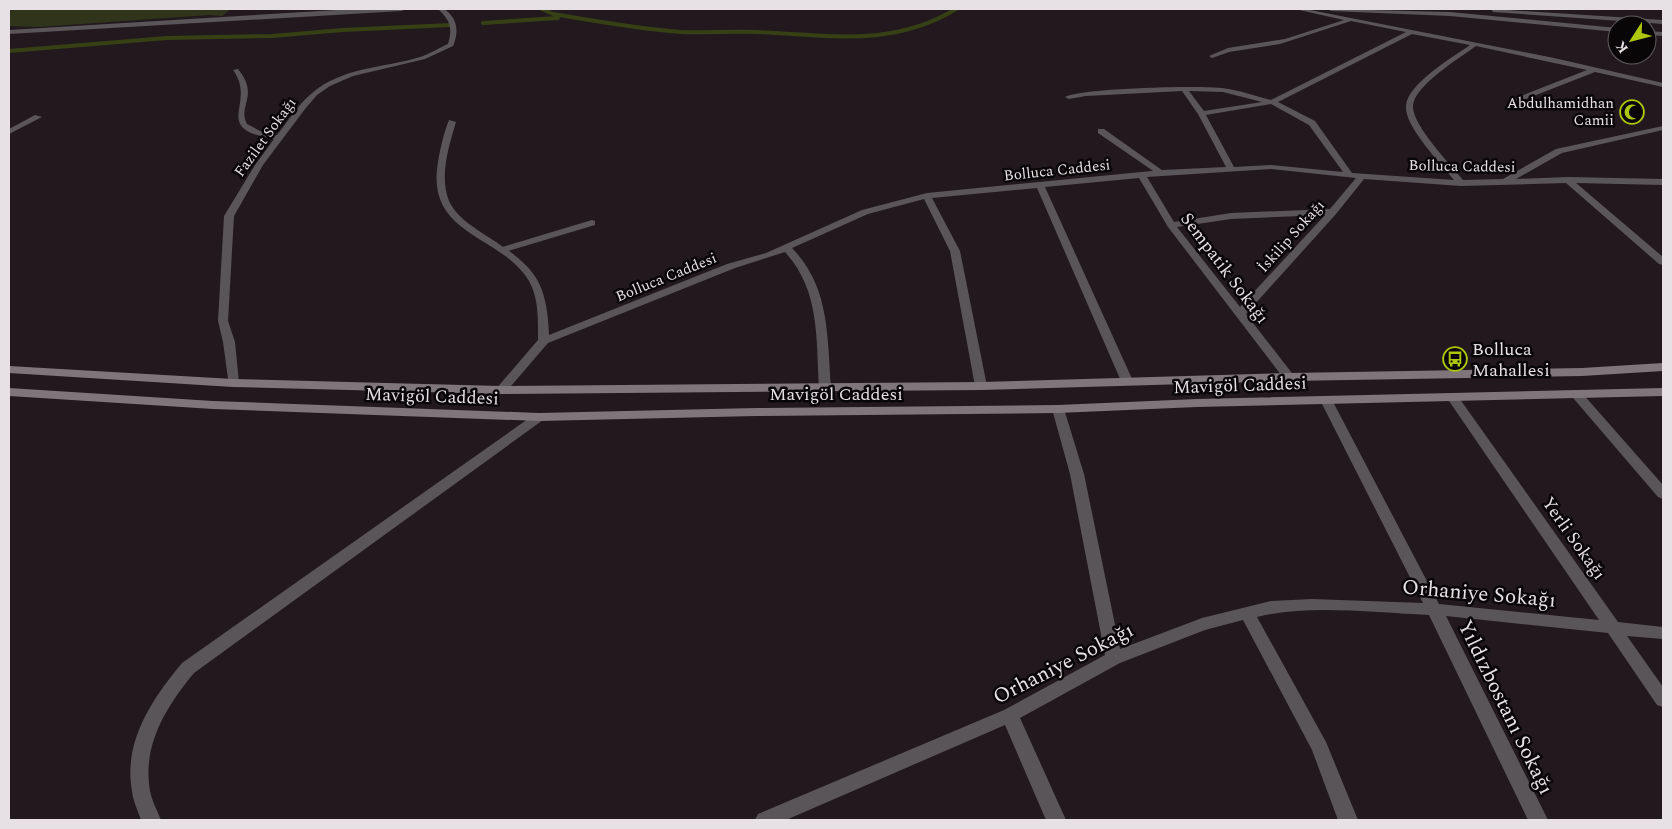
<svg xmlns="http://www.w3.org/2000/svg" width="1672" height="829" font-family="Spectral,serif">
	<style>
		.green { fill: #2f341b }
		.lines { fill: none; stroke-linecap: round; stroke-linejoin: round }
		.stream { stroke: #373f14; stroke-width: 4 }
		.service { fill: #5a5559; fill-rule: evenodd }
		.minor { fill: #5a5559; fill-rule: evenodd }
		.tertiary { fill: #5a5559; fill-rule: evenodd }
		.secondary { fill: #7e767b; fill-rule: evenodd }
		.labels { text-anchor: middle; stroke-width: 5; stroke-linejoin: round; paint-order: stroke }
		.far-poi-label { font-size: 15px; fill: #e7e0e5; stroke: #090608; text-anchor: end }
		.far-street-label { font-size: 15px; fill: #e7e0e5; stroke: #090608 }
		.street-label { font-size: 18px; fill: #e7e0e5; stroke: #090608 }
		.poi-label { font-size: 18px; fill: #e7e0e5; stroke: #090608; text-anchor: start }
		.near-street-label { font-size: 21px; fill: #e7e0e5; stroke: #090608 }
	</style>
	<rect width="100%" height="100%" fill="#22191f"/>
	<path class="green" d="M9 9H231L222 16 210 15 39 27 9 26Z"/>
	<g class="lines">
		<path class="stream" d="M542 9 553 14C595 21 638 29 681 32 706 33 731 31 757 32 827 35 892 48 956 9
			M483 23 558 18
			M9 51 167 38 272 36 343 30 450 25"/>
		<path class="service" d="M35 115 42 117 9 134V129Z
			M1098 129H1104L1166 173 1159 175 1098 133Z
			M592 220 595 221V225L505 252 502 253 497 250 499 248Z"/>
		<path class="minor" d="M438 9H444C458 18 459 32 453 46L425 59 353 76 330 86 317 95 305 109 263 165 234 216 228 321 235 342 239 383 237 386H229L223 342 218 321 224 216 255 165 274 139C209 128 258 104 233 70L238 69C260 96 237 106 247 124L260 131 277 135C288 121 298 105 311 94 341 67 384 68 420 57 430 54 439 48 448 44 453 28 450 20 438 9Z
			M1295 9H1305L1554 58 1663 83V87L1595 72 1516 103 1512 101 1513 99 1587 70 1476 46C1461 57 1412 87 1413 107 1413 126 1451 165 1463 180L1503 179 1556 149 1663 126V130L1562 153 1516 179 1568 177 1663 179V185L1576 183 1663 257V265L1659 264 1566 183 1461 186 1364 179 1336 214 1246 314 1295 377 1289 381 1285 380 1168 227 1139 178 1045 187 1133 381 1127 385 1121 381 1037 188 932 198 960 251 987 386 985 389 981 390 975 386 950 251 924 199 868 214 792 248C830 287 827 336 831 387L829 390 825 391 819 387C816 338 820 290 785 252L735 268 548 343 505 393 501 394 495 390 538 340C538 320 539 299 529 281 501 235 430 236 437 169 439 153 443 135 449 120L456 122C449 146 439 176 449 201 456 216 469 224 482 233 530 264 547 275 549 335L727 264 766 253 862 210 927 193 1162 170 1226 167 1198 114 1182 91 1086 96 1069 99 1065 97C1079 88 1201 85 1222 88 1239 90 1255 96 1271 100L1406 32 1351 21 1280 44 1229 52 1212 58 1209 56 1228 48 1285 39 1344 20ZM1412 34 1470 45C1453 57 1407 84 1406 106 1404 126 1441 164 1454 180L1352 173 1315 121 1278 102ZM1189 91 1223 92 1262 102 1204 111ZM1271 104 1309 125 1343 172 1271 165 1234 167 1206 115ZM1271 169 1356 178 1330 209 1231 213 1174 222 1147 177ZM1325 215 1240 307 1177 227 1231 219Z
			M1328 9 1450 12 1617 28V32L1450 16 1331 11Z
			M1491 9 1663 20V24L1493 12Z
			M1647 31 1663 32V36L1647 35Z
			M1578 392 1582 393 1663 485V499L1658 497 1574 399 1572 396 1574 393Z
			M1453 394 1457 395 1618 622 1663 627V639L1627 636 1663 687V707L1657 705 1608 633 1446 616 1548 820H1528L1429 615C1378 613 1306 604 1257 617L1326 742 1358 820H1338L1312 750 1243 620 1205 630 1120 663 1020 718 1066 820H1046L1005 725 786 820H755L758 814 1004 710 1105 655 1070 474 1052 409 1058 405 1064 409 1084 474 1120 649 1202 618 1271 601 1312 599 1423 603 1320 400 1326 396 1332 400 1439 604 1599 620 1447 398Z
			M539 413 545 417 543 420 194 673C166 707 142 745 150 791 152 801 157 810 161 820H141C138 811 133 801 132 791 123 742 152 699 182 663L535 414Z"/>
		<path class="tertiary" d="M353 9H405L402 11 9 34V30Z"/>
		<path class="secondary" d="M1663 363V371L1582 376 1289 381 981 390 501 394 233 387 9 373V366L233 379 501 386 981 382 1289 373 1582 368Z
			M9 388 213 401 539 413 756 408 1058 405 1197 399 1663 388V396L1197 407 1058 413 756 416 539 421 213 409 9 396Z"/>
	</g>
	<defs>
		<g id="mosque-ring" transform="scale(1.25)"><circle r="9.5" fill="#090608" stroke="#aec60c" stroke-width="1.5"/><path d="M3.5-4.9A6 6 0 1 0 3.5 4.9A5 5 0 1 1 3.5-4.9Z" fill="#aec60c"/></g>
		<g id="bus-ring" transform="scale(1.25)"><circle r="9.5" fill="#090608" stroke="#aec60c" stroke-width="1.5"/><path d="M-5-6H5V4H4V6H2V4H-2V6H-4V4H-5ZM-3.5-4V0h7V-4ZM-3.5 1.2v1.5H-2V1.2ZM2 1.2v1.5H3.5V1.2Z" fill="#aec60c"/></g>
	</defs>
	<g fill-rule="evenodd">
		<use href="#mosque-ring" x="1632" y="112"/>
		<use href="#bus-ring" x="1455" y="359"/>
	</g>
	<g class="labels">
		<g class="far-poi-label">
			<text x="1614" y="108">Abdulhamidhan<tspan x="1614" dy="17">Camii</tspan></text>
		</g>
		<g class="far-street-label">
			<text transform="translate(265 137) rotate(-54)" y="5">Fazilet Sokağı</text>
			<text transform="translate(1462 166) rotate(1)" y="5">Bolluca Caddesi</text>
			<text transform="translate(1057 170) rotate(-6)" y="5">Bolluca Caddesi</text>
			<text transform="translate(1291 236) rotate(-48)" y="5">İskilip Sokağı</text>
			<text transform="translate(666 277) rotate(-22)" y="5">Bolluca Caddesi</text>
		</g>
		<g class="street-label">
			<text transform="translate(1225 268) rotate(53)" y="6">Sempatik Sokağı</text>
			<text transform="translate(1240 385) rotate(-2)" y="6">Mavigöl Caddesi</text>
			<text x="836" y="400">Mavigöl Caddesi</text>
			<text transform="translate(432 396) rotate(2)" y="6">Mavigöl Caddesi</text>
			<text transform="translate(1574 538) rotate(55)" y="6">Yerli Sokağı</text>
		</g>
		<g class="poi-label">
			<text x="1472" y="355">Bolluca<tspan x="1472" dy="21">Mahallesi</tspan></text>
		</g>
		<g class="near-street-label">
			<text transform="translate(1479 593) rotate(5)" y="7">Orhaniye Sokağı</text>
			<text transform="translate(1063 663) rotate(-27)" y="7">Orhaniye Sokağı</text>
			<text transform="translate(1506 707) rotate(64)" y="7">Yıldızbostanı Sokağı</text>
		</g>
	</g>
	<rect width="1672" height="829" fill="none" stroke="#e7e0e5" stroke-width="20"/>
	<g transform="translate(1632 40) rotate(234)"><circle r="24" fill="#090608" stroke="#625d60"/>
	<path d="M0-4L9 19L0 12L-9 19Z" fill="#aec60c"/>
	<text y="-8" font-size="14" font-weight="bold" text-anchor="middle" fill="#e7e0e5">K</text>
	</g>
</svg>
